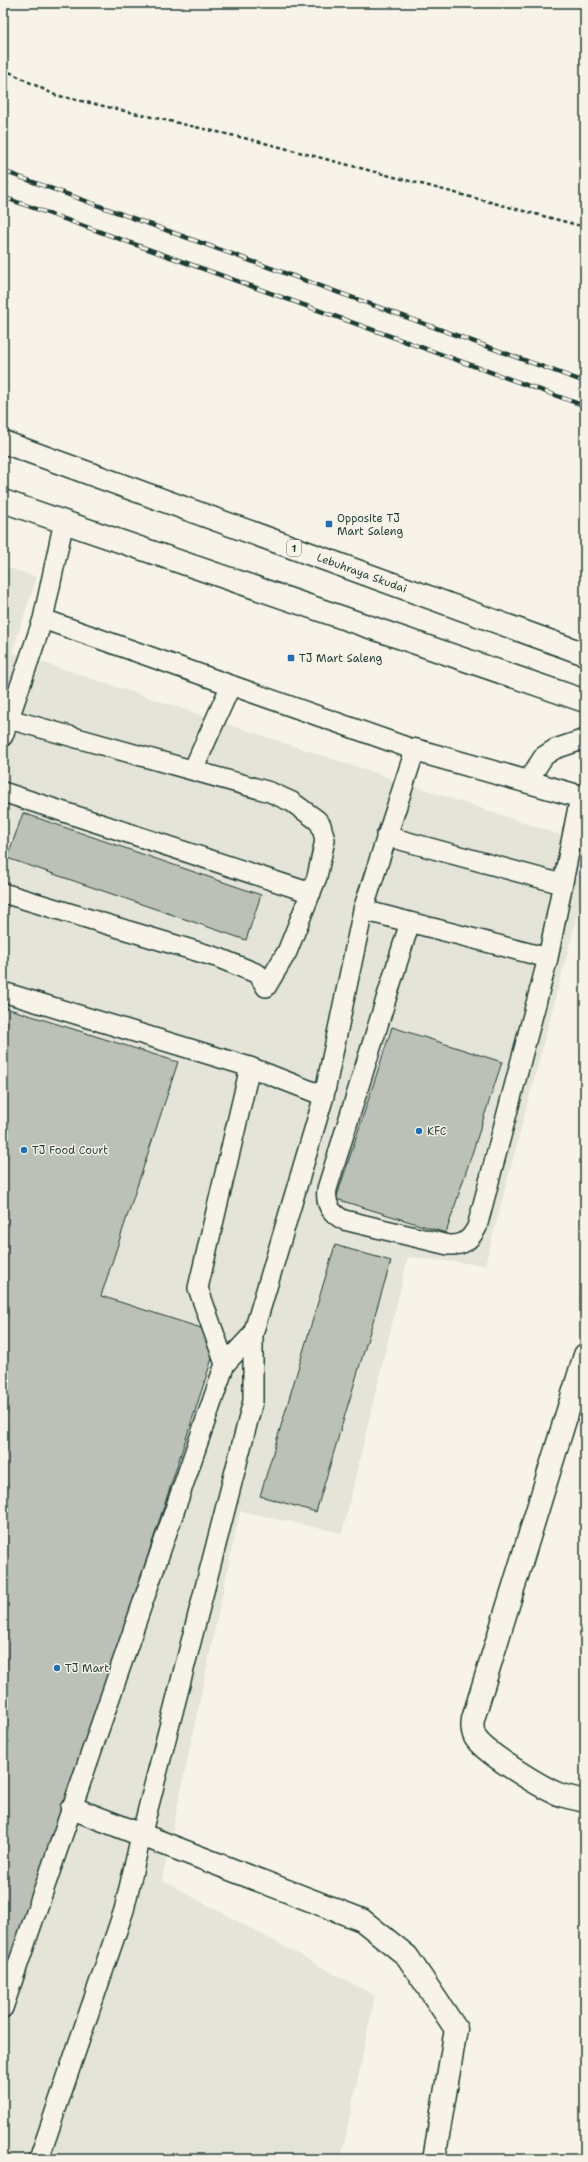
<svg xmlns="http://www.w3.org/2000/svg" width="588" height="2162" font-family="'Shantell Sans',sans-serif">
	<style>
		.built { fill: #e5e4d9 }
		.building { fill: #bbc1b6; stroke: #1f3d34 }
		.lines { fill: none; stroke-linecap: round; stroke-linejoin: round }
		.service-casing { stroke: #1f3d34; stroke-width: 22 }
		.minor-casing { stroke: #1f3d34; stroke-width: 25 }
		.trunk-casing { stroke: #1f3d34; stroke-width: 25 }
		.path { stroke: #1f3d34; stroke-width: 2.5; stroke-dasharray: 4 3; stroke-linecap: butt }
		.service { stroke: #f7f3e8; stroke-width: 19 }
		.minor { stroke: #f7f3e8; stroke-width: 22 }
		.trunk { stroke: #f7f3e8; stroke-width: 22 }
		.rail-casing { stroke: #1f3d34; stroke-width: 4.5 }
		.rail { stroke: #f7f3e8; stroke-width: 3; stroke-dasharray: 9; stroke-linecap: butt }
		.poi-dot { fill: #1f6fb2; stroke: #f7f3e8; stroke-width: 1.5 }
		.labels { text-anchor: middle; stroke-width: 3; stroke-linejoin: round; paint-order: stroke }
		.shield { fill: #f7f3e8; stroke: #60746a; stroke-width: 1 }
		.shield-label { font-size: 10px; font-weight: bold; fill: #1f3d34 }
		.poi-label { font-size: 11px; fill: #1f3d34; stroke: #f7f3e8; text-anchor: start }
		.street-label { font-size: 11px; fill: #1f3d34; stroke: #f7f3e8 }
	</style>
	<rect width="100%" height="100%" fill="#f7f3e8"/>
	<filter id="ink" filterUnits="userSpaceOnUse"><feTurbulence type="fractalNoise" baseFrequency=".025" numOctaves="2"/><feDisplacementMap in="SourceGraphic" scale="8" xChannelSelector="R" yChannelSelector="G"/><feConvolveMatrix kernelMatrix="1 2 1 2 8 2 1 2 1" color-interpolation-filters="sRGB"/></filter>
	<g filter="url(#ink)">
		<path class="built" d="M3 566 37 577 12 652 585 843V886L485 1265 408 1257 342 1533 240 1511 162 1880 375 1996 341 2159H3Z"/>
		<path class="building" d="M23 813 261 895 246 940 7 858Z
			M3 1007 178 1062 101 1296 220 1334 3 2001Z
			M392 1027 502 1062 446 1233 336 1199Z
			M335 1245 391 1261 316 1512 260 1496Z"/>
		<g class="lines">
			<g class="service-casing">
				<path id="service" d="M9 719 270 792 292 802 317 820 321 825 325 840 317 877 287 952 266 987
					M3 736 43 619 64 521
					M193 770 231 685
					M527 782 544 756 555 749 585 739
					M3 792 311 893
					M386 836 562 884
					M3 893 219 958 258 974 266 987
					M363 910 548 958
					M410 922 327 1189C325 1204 330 1213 344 1220L448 1245C462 1246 470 1241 477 1227L548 958 580 797
					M3 992 250 1067 324 1096
					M225 1364 198 1288 250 1067
					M3 2008 225 1364 253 1334
					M39 2159 124 1910 141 1836 253 1401V1334L324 1096 363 910 415 750 43 619"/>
			</g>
			<g class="minor-casing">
				<path id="minor" d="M415 750 585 798
					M585 1355 473 1719C472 1725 472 1731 475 1737 483 1752 541 1787 558 1794 567 1797 576 1799 585 1801
					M72 1808 362 1920 407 1956 456 2029 434 2159"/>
			</g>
			<g class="trunk-casing">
				<g id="trunk">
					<path id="s1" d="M3 442 585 654"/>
					<path d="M3 501 585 701"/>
				</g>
			</g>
			<path class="path" d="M3 69 55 95 257 141 585 227"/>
			<use href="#service" class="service"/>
			<use href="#minor" class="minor"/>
			<use href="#trunk" class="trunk"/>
			<g class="rail-casing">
				<path id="rail" d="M3 171 585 382
					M3 197 585 406"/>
			</g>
			<use href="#rail" class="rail"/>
		</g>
	</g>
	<g class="poi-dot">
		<rect x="325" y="520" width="8" height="8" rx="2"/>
		<rect x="287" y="654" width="8" height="8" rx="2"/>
		<circle cx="419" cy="1131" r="4"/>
		<circle cx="24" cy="1150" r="4"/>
		<circle cx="57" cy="1668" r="4"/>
	</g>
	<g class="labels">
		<rect class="shield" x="287" y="540" width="14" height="16" rx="3"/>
		<g class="shield-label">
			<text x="294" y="552">1</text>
		</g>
		<g class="poi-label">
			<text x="337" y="522">Opposite TJ<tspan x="337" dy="13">Mart Saleng</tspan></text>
			<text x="299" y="662">TJ Mart Saleng</text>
			<text x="427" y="1135">KFC</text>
			<text x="32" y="1154">TJ Food Court</text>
			<text x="65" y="1672">TJ Mart</text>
		</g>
		<g class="street-label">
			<text dy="4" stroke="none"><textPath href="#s1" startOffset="382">Lebuhraya Skudai</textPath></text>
		</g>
	</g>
	<rect width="588" height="2162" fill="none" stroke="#f7f3e8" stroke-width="16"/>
	<rect x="8" y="8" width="572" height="2146" fill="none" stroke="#1f3d34" stroke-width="1.5" filter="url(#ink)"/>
</svg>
